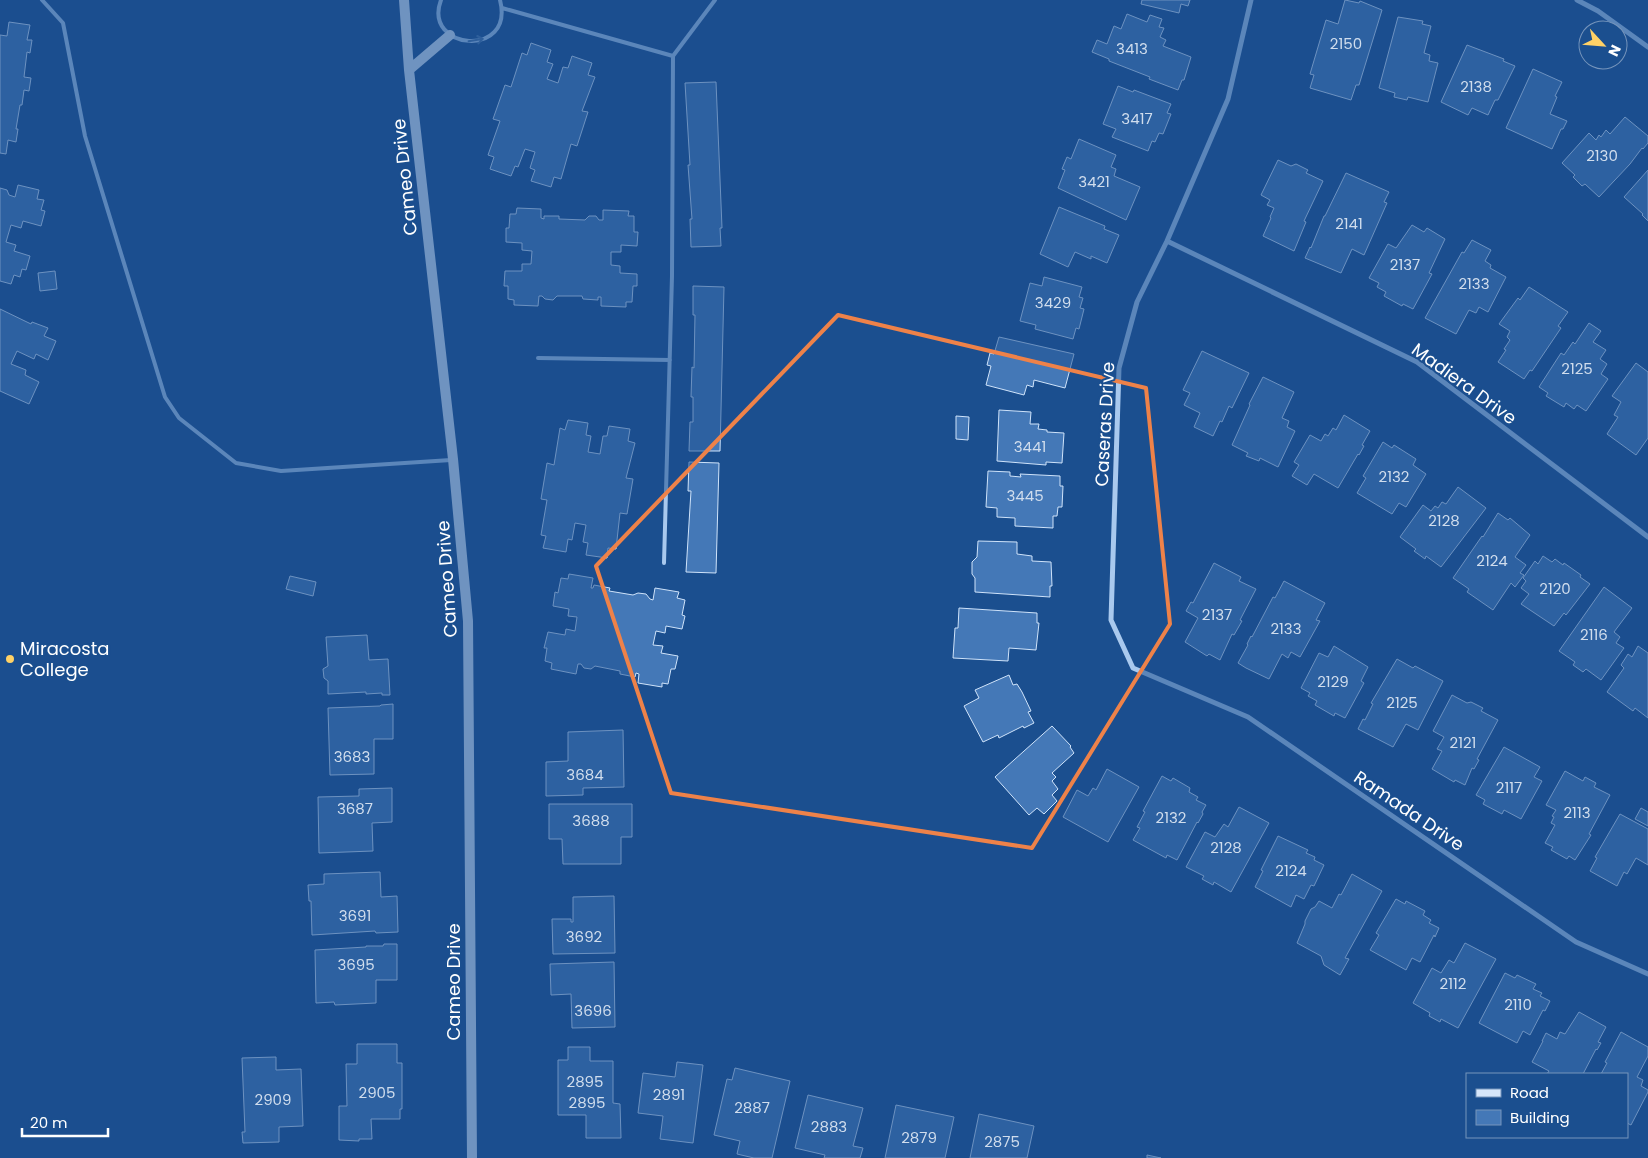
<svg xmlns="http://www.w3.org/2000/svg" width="1648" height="1158" font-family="Poppins,sans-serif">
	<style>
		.building { fill: #4478b7; stroke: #cfe3fa }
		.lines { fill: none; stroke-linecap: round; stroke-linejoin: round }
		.lane { stroke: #a9c9ee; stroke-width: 4 }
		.street { stroke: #a9c9ee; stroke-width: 5 }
		.secondary { stroke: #d6e6fa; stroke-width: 10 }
		.oneway { stroke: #4674ac }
		.marked { fill: none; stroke: #ee8249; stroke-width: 4; stroke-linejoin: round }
		.poi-dot { fill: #ffd166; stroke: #1b4f8f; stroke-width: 2 }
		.labels { text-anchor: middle; stroke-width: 4; stroke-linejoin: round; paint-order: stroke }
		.number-label { font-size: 15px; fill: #d0dded }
		.street-label { font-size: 18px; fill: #fff; stroke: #1b4f8f }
		.poi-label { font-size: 18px; fill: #fff; stroke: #1b4f8f; text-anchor: start }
	</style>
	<rect width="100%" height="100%" fill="#1b4f8f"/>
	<path class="building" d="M1142 0H1190L1188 6 1181 4 1179 13 1141 4Z
		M1345 0 1359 3 1360 1 1382 10 1359 85H1356L1351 100 1310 88 1314 75 1310 74 1326 20 1338 24Z
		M1127 14 1147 22 1150 15 1162 19 1159 27 1164 28 1160 37 1166 40 1163 46 1191 57 1184 80H1182L1178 90 1149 79 1150 77 1109 61V59L1092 52 1097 40 1107 44 1114 26 1121 29Z
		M1398 17 1423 21 1422 24 1431 26 1424 53 1430 55 1429 61 1438 63 1428 102 1408 97 1407 100 1394 97 1395 93 1379 88Z
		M9 22 30 25 27 40H32L30 53 27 52 24 77 31 78 29 91 24 90 22 105H20L16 129H18L16 142 8 140 6 154 0 153V35L7 36Z
		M531 43 551 50 547 62 553 64 547 79 558 83 563 67 568 68 572 56 592 63 588 75 595 77 582 111 588 112 577 146 571 144 561 179 554 177 551 187 531 181 535 170 530 168 535 152 525 149 518 167 515 166 511 176 490 169 494 157 488 155 500 121 493 119 505 85 511 87 522 53 527 55Z
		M1467 45 1504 59 1503 61 1515 66 1498 100H1495L1488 115 1472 108 1468 115 1441 102Z
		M1533 69 1562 82 1555 96 1557 97 1550 114 1567 121 1563 129H1561L1552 149 1506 128Z
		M716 82 722 228H720L721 246 691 247 690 219H692L688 165H690L685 83Z
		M1118 86 1133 92 1134 90 1171 104 1167 113 1171 114 1163 134 1159 133 1155 142 1152 141 1148 151 1112 137 1116 129 1103 124Z
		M1625 117 1648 136V143L1643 149 1642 148 1630 164 1599 197 1585 184 1582 186 1573 177 1575 175 1562 163 1589 133 1596 140 1599 135 1601 137 1606 130 1610 134Z
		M1079 139 1116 155 1111 167 1116 169 1114 176 1140 187 1126 220 1058 188 1065 170 1062 169 1067 157 1071 159Z
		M1278 160 1291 166 1296 164 1308 170 1306 173 1323 181 1304 221 1306 222 1294 251 1263 236 1271 218 1270 217 1274 208 1267 205 1270 200 1261 195Z
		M1648 170V221L1642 215 1643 214 1624 197Z
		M1346 173 1389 192 1384 202 1387 203 1364 255 1352 249 1341 273 1305 258 1310 247 1311 248 1324 216H1325Z
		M18 185 39 190 37 199 44 200 41 210 45 211 41 226 23 221 21 228 11 225 6 242 16 245 14 251 30 256 26 270 22 269 20 277 14 275 11 284 0 281V188L7 190 9 195 15 197Z
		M1059 207 1105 226 1104 229 1119 235 1107 263 1091 256V259L1075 252 1068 267 1040 254Z
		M517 208 541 209V218L544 219V216H559V219L585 220 589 216H596L599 220H603V210L629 211 628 216H634V232H638L637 246 621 245V252H611V265L620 266V273L637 274V286H633L632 302H626V307L601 306V297H598V300L583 299 582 296H557L553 300 545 299 542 296H539L538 306 514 305V300L508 299V286H504L505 271H522V264H531L532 251 522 250V243L506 242V228H509L510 214H516Z
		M1412 225 1424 232 1427 228 1445 239 1429 273 1432 274 1413 309 1403 304 1402 306 1384 296 1386 292 1377 287 1379 283 1369 278 1388 244 1396 248Z
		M1472 240 1491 250 1485 261 1491 265 1490 268 1506 277 1488 312 1479 307 1476 313 1469 310 1456 334 1425 318 1462 252 1464 253Z
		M55 271 57 289 40 291 38 273Z
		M1044 277 1082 287 1079 297 1083 298 1080 308 1084 309 1079 329 1076 328 1073 339 1035 329 1036 325 1020 321 1030 283 1042 286Z
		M693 286 724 287 720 451H689L690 422H693V397H691L692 367 694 368 695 315H693Z
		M1529 287 1568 312 1558 326 1561 328 1532 371 1530 370 1524 379 1498 362 1506 350 1504 349 1510 340 1507 337 1510 331 1499 324 1518 298 1520 300Z
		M0 309 31 324 32 322 48 328 44 336 56 341 48 360 36 354 34 359 17 351 11 364 26 370 25 375 39 382 29 404 0 391Z
		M1589 323 1601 331 1593 342 1606 350 1600 359 1607 364 1601 374 1608 379 1586 411 1577 405 1574 409 1566 403 1564 407 1546 396 1548 393 1539 387 1561 353 1564 355 1573 342 1575 344Z
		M999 337 1074 354 1065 388 1034 380 1033 387 1027 385 1024 395 986 385 991 366 987 365 990 353 994 354Z
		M1202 351 1249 373 1232 408 1229 406 1222 422 1220 421 1213 436 1194 427 1200 413 1184 405 1190 393 1183 390Z
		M1636 363 1648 372V438L1636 455 1607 434 1618 417 1614 415 1621 402 1612 396Z
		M1263 377 1294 392 1282 418 1289 421 1287 427 1295 431 1278 467 1260 458 1259 461 1246 456 1248 453 1232 445 1250 405 1249 404Z
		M999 410 1031 412 1030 424H1039L1038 429 1047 430V432L1064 433 1062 463 1046 462V465L997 461Z
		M1344 415 1370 431 1362 445 1364 446 1359 455 1358 454 1338 488 1314 474 1307 485 1292 476 1299 465 1294 462 1310 435 1321 441 1325 434 1328 436 1333 428 1336 430Z
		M956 416 969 417 968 440 956 439Z
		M568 420 588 423 586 435 591 436 588 452 600 454 603 436H607L609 426 630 429 628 441 635 443 626 478 633 479 627 514 620 513 616 549 608 548 607 558 586 555 588 543 583 542 586 525 575 523 572 540 568 539 566 552 543 548 546 536 541 535 547 500 541 499 547 463 554 465 560 428 565 430Z
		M1383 442 1392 448 1394 445 1416 459 1413 465 1426 474 1406 507 1399 503 1392 514 1357 493 1366 478 1363 476Z
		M689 462 719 463 716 573 686 572 691 491H688Z
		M988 471 1010 472V476L1021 477 1020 474 1060 476V486H1063L1062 507H1058L1057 516H1053V528L1015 526V518L997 517V508L986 507Z
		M1458 487 1486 508 1441 567 1426 556 1425 559 1414 551 1416 549 1400 537 1423 505 1431 511 1435 506 1438 508 1442 502 1446 504Z
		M1498 513 1508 520 1510 518 1530 535 1515 557 1526 565 1520 573 1524 575 1515 587 1511 583 1493 610 1467 592 1469 589 1453 578 1482 536 1483 537Z
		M978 541 1017 542V554L1032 556V561L1051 562 1052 586H1050V597L975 592V578L972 574V562L977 557Z
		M1543 556 1552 562 1555 559 1563 565 1564 563 1581 575 1580 577 1590 584 1566 615 1564 613 1554 626 1521 604 1529 594 1521 588 1526 581 1523 578 1535 561 1538 564Z
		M1214 563 1241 577 1239 581 1256 589 1240 620 1242 621 1234 635 1232 634 1220 660 1209 654 1207 656 1185 642 1198 618 1186 611 1191 602 1193 603Z
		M569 574 593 578 591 588H593L594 585 610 588 609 591 633 595 638 593 646 594 650 599 653 600 655 588 679 592 677 598 685 600 682 615 685 616 682 629 666 626 665 633 656 631 653 645 663 646 661 653 678 656 675 669H671L668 684 662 683V687L638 683 639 674 636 673 635 677 620 674V671L595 666 591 669 584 668 581 664H578L576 674 551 669 552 663 545 661 547 648H544L548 632 565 635 566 629 575 631 577 617 568 616 569 609 553 606 555 592 558 593 561 578 568 579Z
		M290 576 316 582 313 596 286 589Z
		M1284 581 1325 603 1316 620 1320 621 1300 657 1291 652 1288 658 1282 654 1269 679 1246 668 1238 663 1248 645 1247 644 1251 636 1252 637 1273 597 1275 598Z
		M1604 587 1632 608 1614 632 1620 637 1616 643 1624 648 1601 680 1586 669 1583 672 1573 665 1575 662 1559 651Z
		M959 608 1037 613V623H1039L1036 650 1009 648 1008 661 953 658 955 628H958Z
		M367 635 369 660 388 659 390 695H382V693L366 694V692L328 694V681L324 678 323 669 328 666 326 637Z
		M1334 646 1368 667 1361 681 1364 683 1345 718 1335 713 1334 716 1315 705 1317 701 1308 696 1310 693 1301 688 1319 653 1328 657Z
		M1638 646 1648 653V718L1635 708 1633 711 1607 692 1624 668 1621 665 1628 654 1632 657Z
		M1397 659 1413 668 1415 666 1443 681 1418 730 1406 724 1393 747 1358 729 1363 719 1365 720 1373 704 1371 703Z
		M1009 675 1013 685 1017 684 1022 692 1031 711 1028 712 1034 723 1024 728 1023 726 999 738 998 735 983 742 964 706 979 698 975 690Z
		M1452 695 1467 703 1471 702 1483 708 1481 711 1498 720 1477 759 1479 760 1474 769 1472 768 1465 785 1455 780 1454 782 1432 769 1442 751 1437 749 1444 737 1433 731Z
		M393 704V739H374V774L330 775 328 708 380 706 381 705Z
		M1052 726 1071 746 1070 747 1074 753 1052 773 1056 777 1052 781 1058 789 1052 795 1057 801 1044 814 1037 808 1029 815 995 777Z
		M623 730 624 787 583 788V795L546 796V762L568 761V732Z
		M1504 747 1540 767 1534 777 1542 781 1521 819 1504 810 1502 814 1483 804 1485 800 1476 795Z
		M1107 769 1139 787 1108 842 1063 817 1077 790 1088 796 1093 788 1096 790Z
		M1565 771 1583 781 1585 777 1596 783 1594 787 1610 795 1589 834 1591 835 1575 860 1569 856 1567 859 1551 850 1553 847 1545 843 1555 825 1551 823 1554 817 1552 816 1556 810 1546 805Z
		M1162 776 1171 781 1173 778 1190 788 1189 792 1198 797 1196 800 1206 805 1202 812 1203 814 1198 823 1197 822 1177 860 1167 855 1166 858 1133 840 1140 828 1137 827 1145 812 1143 811Z
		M392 788V822L372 823 373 851 319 853 318 797 359 796V789Z
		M549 804H632V837H621V864H563L562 839H549Z
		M1239 807 1269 823 1231 892 1214 882 1213 885 1202 879 1204 876 1186 867 1205 832 1215 837 1224 824 1228 827Z
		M1641 808 1648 812V826L1635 819Z
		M1620 814 1648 829V865L1636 858 1627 874 1624 872 1617 886 1590 871 1597 858 1595 857Z
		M1278 836 1308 850 1306 853 1315 857 1314 860 1324 865 1314 886 1311 885 1304 899 1296 895 1291 907 1255 887 1263 871 1261 870Z
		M380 872 381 897 397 896 398 932 376 933 375 931 312 935 311 901H309L308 885 324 884V874Z
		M1352 874 1382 891 1345 958 1349 959 1340 975 1324 965 1321 956 1297 943 1305 924V921L1311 909 1315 907 1319 901 1332 908 1339 894 1341 895Z
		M614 896 615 953 553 954 552 919H571V922H573V897Z
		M1396 899 1405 904 1406 901 1425 911 1423 915 1431 920 1429 923 1439 928 1435 937 1434 935 1420 962 1412 958 1406 970 1370 950 1379 935 1376 933Z
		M1465 943 1496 959 1458 1028 1441 1019 1440 1022 1429 1016 1430 1013 1413 1003 1432 968 1441 973 1449 960 1454 963Z
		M384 944H397V980H376V1003L335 1005 334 1002 316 1003 315 950 366 947V946H383Z
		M614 962 615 1027 572 1028 571 994 551 995 550 964Z
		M1505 973 1515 978 1517 975 1536 984 1533 989 1542 993 1540 996 1550 1001 1545 1011 1543 1010 1530 1035 1523 1031 1517 1043 1479 1023Z
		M1579 1012 1606 1027 1598 1042 1601 1043 1597 1050 1596 1049 1583 1074H1547L1549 1071 1532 1062 1543 1041H1542L1546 1033 1557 1039 1560 1032 1565 1034Z
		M1621 1032 1648 1047V1056L1637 1077 1643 1080 1641 1086 1648 1090V1092L1631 1125 1627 1123V1074H1601L1607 1063 1605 1062Z
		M357 1044H397V1063H402V1109H400V1119H371L372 1139H359V1141L339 1140V1106H347L346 1064H357Z
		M568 1047H590V1061H613V1103L620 1104 621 1138H586V1115H558V1060H568Z
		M276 1057V1070L301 1069 303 1126 279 1127V1142L243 1143 242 1132H245L242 1058Z
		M677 1062 703 1065 693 1143 660 1139 663 1116 638 1113 643 1073 675 1077Z
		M735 1068 790 1081 772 1158H754L737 1154 740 1141 714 1135 727 1079 732 1080Z
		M808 1095 863 1108 853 1146 863 1148 860 1158H824L825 1155 795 1148Z
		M896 1105 954 1117 945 1158H885Z
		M979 1114 1034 1126 1027 1158H970Z
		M1147 1155 1161 1158H1147Z"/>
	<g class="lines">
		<path class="lane" d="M42 0 63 23 85 136 165 397 179 418 236 463 281 471 451 460
			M441 0C422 50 515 59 500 0
			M502 8 673 56 715 0
			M538 358 670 360
			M664 563 672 276 673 56"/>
		<path class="street" d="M1251 0 1228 99 1167 241 1137 302 1119 368 1111 620 1133 668 1248 717 1576 942 1648 974
			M1577 0 1598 11 1648 47
			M1167 241 1417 362 1648 537"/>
		<path class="secondary" d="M404 0 409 70 453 459 468 621 472 1158
			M409 70 450 35"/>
	</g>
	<defs><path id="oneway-shaft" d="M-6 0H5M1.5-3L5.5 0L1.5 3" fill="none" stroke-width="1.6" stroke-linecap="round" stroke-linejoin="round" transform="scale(1.25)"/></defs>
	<use class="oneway" href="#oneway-shaft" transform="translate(476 40) rotate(-9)"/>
	<path d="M0 0H1648V1158H0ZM838 315 1146 388 1170 624 1032 848 671 793 596 566Z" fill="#1b4f8f" fill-opacity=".55" fill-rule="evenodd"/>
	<path class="marked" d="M838 315 1146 388 1170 624 1032 848 671 793 596 566Z"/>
	<circle class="poi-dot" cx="10" cy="659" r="5"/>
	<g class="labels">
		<g class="number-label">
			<text x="1346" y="49">2150</text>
			<text x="1132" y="54">3413</text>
			<text x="1476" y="92">2138</text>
			<text x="1137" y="124">3417</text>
			<text x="1602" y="161">2130</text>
			<text x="1094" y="187">3421</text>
			<text x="1349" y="229">2141</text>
			<text x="1405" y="270">2137</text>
			<text x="1474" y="289">2133</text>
			<text x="1053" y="308">3429</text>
			<text x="1577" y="374">2125</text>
			<text x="1030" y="452">3441</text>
			<text x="1394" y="482">2132</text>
			<text x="1025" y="501">3445</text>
			<text x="1444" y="526">2128</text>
			<text x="1492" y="566">2124</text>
			<text x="1555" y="594">2120</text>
			<text x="1217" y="620">2137</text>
			<text x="1286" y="634">2133</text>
			<text x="1594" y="640">2116</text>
			<text x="1333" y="687">2129</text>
			<text x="1402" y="708">2125</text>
			<text x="1463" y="748">2121</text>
			<text x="352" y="762">3683</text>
			<text x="585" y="780">3684</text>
			<text x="1509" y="793">2117</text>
			<text x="355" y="814">3687</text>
			<text x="1577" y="818">2113</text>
			<text x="1171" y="823">2132</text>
			<text x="591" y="826">3688</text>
			<text x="1226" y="853">2128</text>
			<text x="1291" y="876">2124</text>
			<text x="355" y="921">3691</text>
			<text x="584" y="942">3692</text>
			<text x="356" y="970">3695</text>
			<text x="1453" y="989">2112</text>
			<text x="1518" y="1010">2110</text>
			<text x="593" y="1016">3696</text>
			<text x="585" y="1087">2895</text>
			<text x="377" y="1098">2905</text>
			<text x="669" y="1100">2891</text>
			<text x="273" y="1105">2909</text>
			<text x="587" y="1108">2895</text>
			<text x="752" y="1113">2887</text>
			<text x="829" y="1132">2883</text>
			<text x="919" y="1143">2879</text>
			<text x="1002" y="1147">2875</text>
		</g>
		<g class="street-label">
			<text transform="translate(405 177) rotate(-96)" y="6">Cameo Drive</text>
			<text transform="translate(1464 384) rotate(36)" y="6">Madiera Drive</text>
			<text transform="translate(1105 424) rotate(-87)" y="6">Caseras Drive</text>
			<text transform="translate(447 579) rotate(-94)" y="6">Cameo Drive</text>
			<text transform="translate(1409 811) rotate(34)" y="6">Ramada Drive</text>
			<text transform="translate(454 982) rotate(-90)" y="6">Cameo Drive</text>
		</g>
		<g class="poi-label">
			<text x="20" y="655">Miracosta<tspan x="20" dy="21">College</tspan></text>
		</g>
	</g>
	<rect x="1466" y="1073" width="162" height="65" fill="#1b4f8f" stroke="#7695bc"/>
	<rect x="1476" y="1089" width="25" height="8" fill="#d6e6fa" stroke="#7695bc"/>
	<text x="1510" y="1098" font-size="15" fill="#ffffff">Road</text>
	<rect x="1476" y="1110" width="25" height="15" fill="#4478b7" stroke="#7695bc"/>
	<text x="1510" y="1123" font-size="15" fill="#ffffff">Building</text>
	<g transform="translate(1603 45) rotate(116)"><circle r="24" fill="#1b4f8f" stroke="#7695bc"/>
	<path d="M0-4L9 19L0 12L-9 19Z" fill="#ffd166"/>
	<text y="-8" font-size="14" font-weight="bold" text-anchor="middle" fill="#ffffff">N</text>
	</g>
	<path d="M22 1128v8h86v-8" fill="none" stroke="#ffffff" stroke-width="2.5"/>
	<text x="30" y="1128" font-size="15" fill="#ffffff" stroke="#1b4f8f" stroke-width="4" paint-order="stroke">20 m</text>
</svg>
